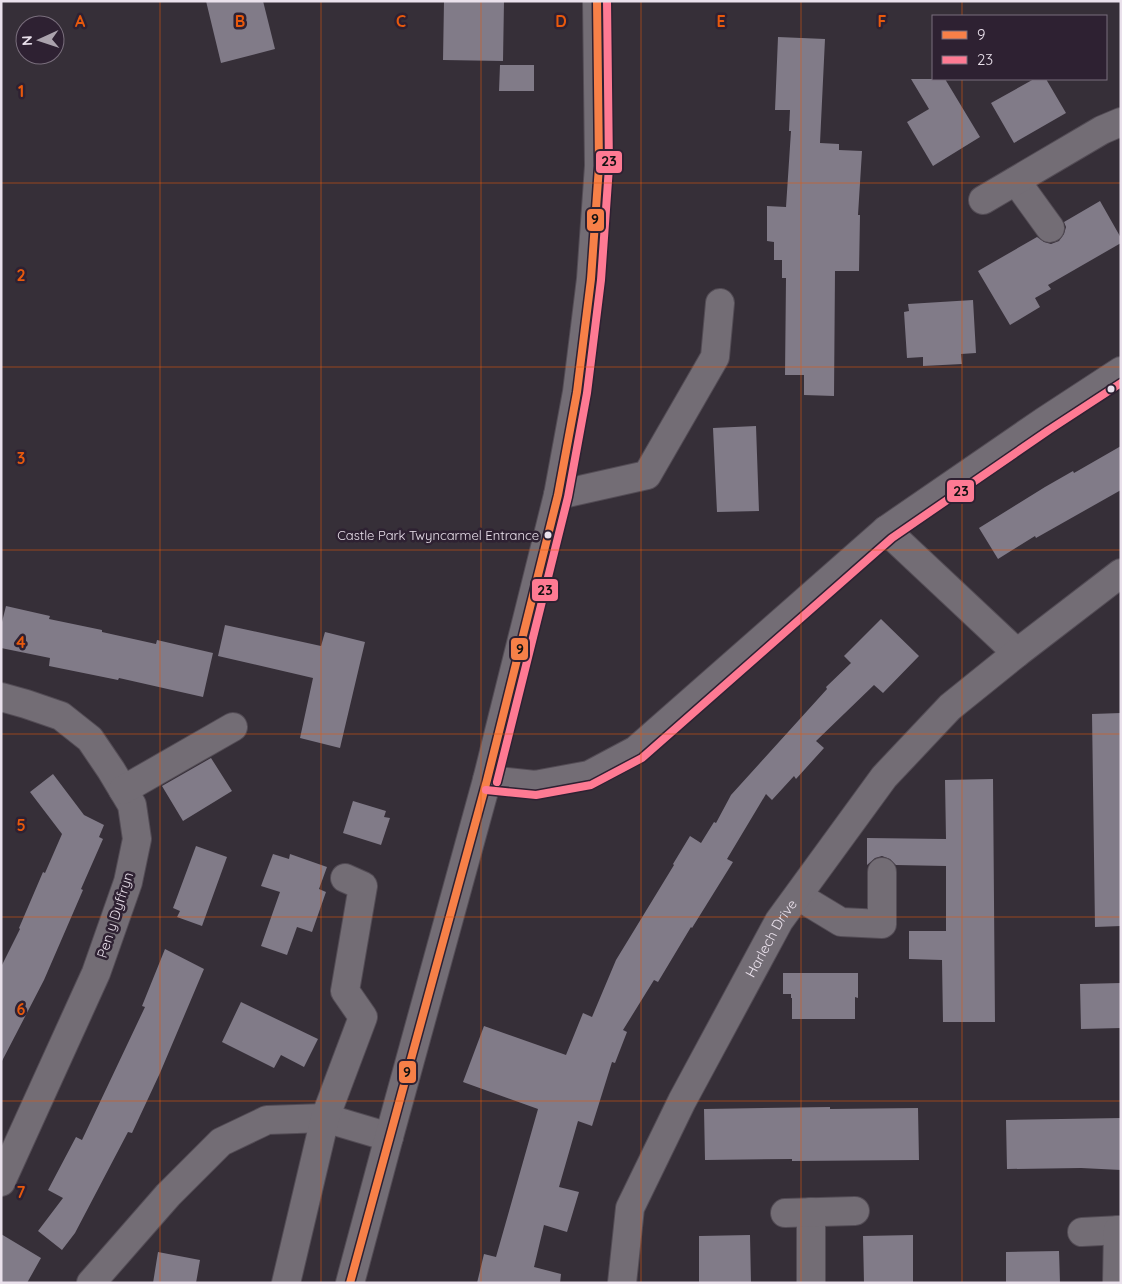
<svg xmlns="http://www.w3.org/2000/svg" width="1122" height="1284" font-family="Quicksand,sans-serif">
	<style>
		.building { fill: #817b88 }
		.lines { fill: none; stroke-linecap: round; stroke-linejoin: round }
		.minor-casing { stroke: #534c55; stroke-width: 30 }
		.minor { stroke: #736d75; stroke-width: 28 }
		.bus-1-casing { stroke: #2e2132; stroke-width: 11 }
		.bus-2-casing { stroke: #2e2132; stroke-width: 11 }
		.bus-1 { stroke: #f78048; stroke-width: 8 }
		.bus-2 { stroke: #fe7a93; stroke-width: 8 }
		.grid { fill: none; stroke: #e8590c; stroke-width: 1; stroke-opacity: 0.55 }
		.bus-dot { fill: #eae1ec; stroke: #2e2132; stroke-width: 2 }
		.labels { text-anchor: middle; stroke-width: 5; stroke-linejoin: round; paint-order: stroke }
		.bus-label { font-size: 13px; fill: #eae1ec; stroke: #2e2132; text-anchor: end }
		.street-label { font-size: 14px; fill: #eae1ec; stroke: #2e2132 }
		.grid-label { font-size: 16px; text-anchor: middle; font-weight: bold; fill: #e8590c; stroke: #2e2132; stroke-width: 5; stroke-linejoin: round; paint-order: stroke }
		.line-badge { stroke: #2e2132; stroke-width: 2 }
		.pale-badge-label { font-size: 14px; text-anchor: middle; font-weight: bold; fill: #111 }
	</style>
	<rect width="100%" height="100%" fill="#362f38"/>
	<path class="building" d="M206 1H263L275 49 221 63Z
		M444 1H504L503 61 443 60Z
		M778 37 825 39 820 143 839 144V150L862 151 858 215H860L859 271H835L834 396 804 395V375H785L786 278H782V260H774V242L767 241V206L786 207 791 131H789L790 110H775Z
		M500 65H534V91H499Z
		M911 79H945L980 137 933 166 907 122 929 109Z
		M1034 79H1046L1066 113 1014 143 991 103Z
		M1100 201 1121 238V243L1048 285 1051 289 1035 298 1040 307 1010 325 978 271 1037 237 1044 242 1051 244 1059 241 1064 234 1066 227 1064 222Z
		M973 300 976 353 961 354 962 364 923 366V357L907 358 904 312 909 311 908 304Z
		M756 426 759 511 717 512 713 428Z
		M1121 446V490L1036 538 1035 536 998 559 979 528 1045 487 1073 471 1074 473Z
		M6 606 50 616 49 619 102 630V632L156 644 157 640 213 653 203 697 119 678 118 680 49 666 50 658 1 648V626Z
		M881 619 919 656 883 693 874 685 816 741 824 748 796 779 794 776 772 800 766 794 727 859 733 862 692 928 691 927 658 982 654 980 623 1030 627 1032 615 1063 612 1062 592 1126 578 1121 559 1187 579 1192 567 1232 544 1225 534 1267 561 1274 560 1283H477L484 1254 496 1257 538 1109 463 1082 484 1026 566 1055 583 1013 592 1017 616 960 674 865 673 864 690 836 701 843 714 822 716 823 731 795 827 689 826 687 851 663 844 656Z
		M225 625 321 646 325 632 365 642 340 748 300 738 313 678 218 656Z
		M1121 713V926L1095 927 1092 714Z
		M211 758 232 791 183 821 162 786Z
		M53 774 84 815 104 825 99 837 103 839 81 889 83 890 44 980 1 1063V967L20 929 19 928 43 872 45 873 62 834 30 792Z
		M993 779 995 1022H943L942 960 909 959V931H946V866L896 865 890 859 882 856 875 858 867 865V838L946 839 945 780Z
		M353 801 386 811 384 817 390 818 381 845 343 833Z
		M196 846 227 857 202 926 177 917 180 911 173 908Z
		M273 854 289 859 290 854 327 867 319 889 326 892 312 932 297 927 287 955 261 946 280 892 261 886Z
		M165 949 204 969 160 1073 132 1133 128 1132 75 1233 62 1250 38 1231 63 1198 48 1190 76 1137 82 1140 145 1007 142 1006Z
		M783 973H858V998L855 997V1019H792V998H791V994H783Z
		M1121 983V1028L1081 1029 1080 984Z
		M241 1002 318 1039 304 1067 281 1055 274 1068 222 1042Z
		M830 1107V1109L918 1108 919 1160 792 1161V1159L705 1160 704 1109Z
		M1121 1118V1170L1081 1168 1007 1169 1006 1120Z
		M1 1234 41 1258 27 1283H1Z
		M750 1235 751 1283H699V1236Z
		M913 1235V1283H864L863 1236Z
		M1059 1251 1060 1283H1006V1252Z
		M158 1252 200 1260 196 1283H153Z"/>
	<g class="lines">
		<g class="minor-casing">
			<g id="minor">
				<path d="M1016 181 1050 228"/>
				<path d="M983 200 1102 130 1121 122"/>
				<path d="M558 495 647 475 715 357 720 303"/>
				<path d="M886 530 1017 653"/>
				<path d="M1 697 26 704 61 716 90 739 111 770 132 805 137 839 128 882 96 973 1 1182"/>
				<path d="M487 780 535 785 589 775 636 750 886 530 1043 422 1121 371"/>
				<path d="M123 790 233 727"/>
				<path d="M798 896 841 922 882 924V872"/>
				<path d="M811 1212V1283"/>
				<path d="M785 1213 855 1211"/>
				<path d="M1082 1232 1121 1230"/>
				<path d="M91 1283 168 1195 221 1142 267 1120 325 1118 389 1137"/>
				<path d="M286 1283 325 1118 363 1017 345 991 363 886 345 878"/>
				<path d="M350 1283 389 1137 487 780 558 495 577 392 591 279 599 166 597 1"/>
				<path id="s1" d="M622 1283 630 1208 682 1101 779 921 884 777 950 707 1017 653 1121 573"/>
				<path d="M1117 1283 1118 1230"/>
			</g>
		</g>
		<use href="#minor" class="minor"/>
		<g class="bus-1-casing">
			<path id="bus-1" d="M350 1283 487 780 558 495 577 392 591 279 599 166 597 1"/>
		</g>
		<g class="bus-2-casing">
			<path id="bus-2" d="M497 782 568 497 587 393 601 280 609 167 607 1
				M486 790 536 795 591 785 642 758 892 538 1049 430 1121 383"/>
		</g>
		<use href="#bus-1" class="bus-1"/>
		<use href="#bus-2" class="bus-2"/>
	</g>
	<path class="grid" d="M160 1V1283M321 1V1283M481 1V1283M641 1V1283M801 1V1283M962 1V16M962 79V1283M1 183H1121M1 367H1121M1 550H1121M1 734H1121M1 917H1121M1 1101H1121"/>
	<g class="bus-dot">
		<circle cx="1111" cy="389" r="4.5"/>
		<circle cx="548" cy="535" r="4.5"/>
	</g>
	<g class="labels">
		<g class="bus-label">
			<text x="539" y="540">Castle Park Twyncarmel Entrance</text>
		</g>
		<g class="street-label">
			<text transform="translate(115 915) rotate(-72)" y="5">Pen y Dyffryn</text>
			<text dy="5" stroke="none"><textPath href="#s1" startOffset="380">Harlech Drive</textPath></text>
		</g>
	</g>
	<g class="grid-label">
		<text x="80" y="27">A</text>
		<text x="240" y="27">B</text>
		<text x="401" y="27">C</text>
		<text x="561" y="27">D</text>
		<text x="721" y="27">E</text>
		<text x="882" y="27">F</text>
		<text x="21" y="97">1</text>
		<text x="21" y="281">2</text>
		<text x="21" y="464">3</text>
		<text x="21" y="648">4</text>
		<text x="21" y="831">5</text>
		<text x="21" y="1015">6</text>
		<text x="21" y="1198">7</text>
	</g>
	<g class="line-badge">
		<rect x="595" y="150" width="28" height="24" rx="5" fill="#fe7a93"/>
		<rect x="586" y="208" width="19" height="24" rx="5" fill="#f78048"/>
		<rect x="946" y="479" width="29" height="24" rx="5" fill="#fe7a93"/>
		<rect x="531" y="578" width="28" height="24" rx="5" fill="#fe7a93"/>
		<rect x="510" y="637" width="19" height="24" rx="5" fill="#f78048"/>
		<rect x="398" y="1060" width="19" height="24" rx="5" fill="#f78048"/>
	</g>
	<g class="pale-badge-label">
		<text x="609" y="166">23</text>
		<text x="595" y="224">9</text>
		<text x="961" y="496">23</text>
		<text x="545" y="595">23</text>
		<text x="520" y="654">9</text>
		<text x="407" y="1077">9</text>
	</g>
	<rect width="1122" height="1284" fill="none" stroke="#eae1ec" stroke-width="5"/>
	<rect x="932" y="15" width="175" height="65" fill="#2e2132" stroke="#796e7c"/>
	<rect x="942" y="31" width="25" height="8" fill="#f78048" stroke="#796e7c"/>
	<text x="977" y="40" font-size="15" fill="#eae1ec">9</text>
	<rect x="942" y="56" width="25" height="8" fill="#fe7a93" stroke="#796e7c"/>
	<text x="977" y="65" font-size="15" fill="#eae1ec">23</text>
	<g transform="translate(40 40) rotate(267)"><circle r="24" fill="#2e2132" stroke="#796e7c"/>
	<path d="M0-4L9 19L0 12L-9 19Z" fill="#aba3ad"/>
	<text y="-8" font-size="14" font-weight="bold" text-anchor="middle" fill="#eae1ec">N</text>
	</g>
</svg>
